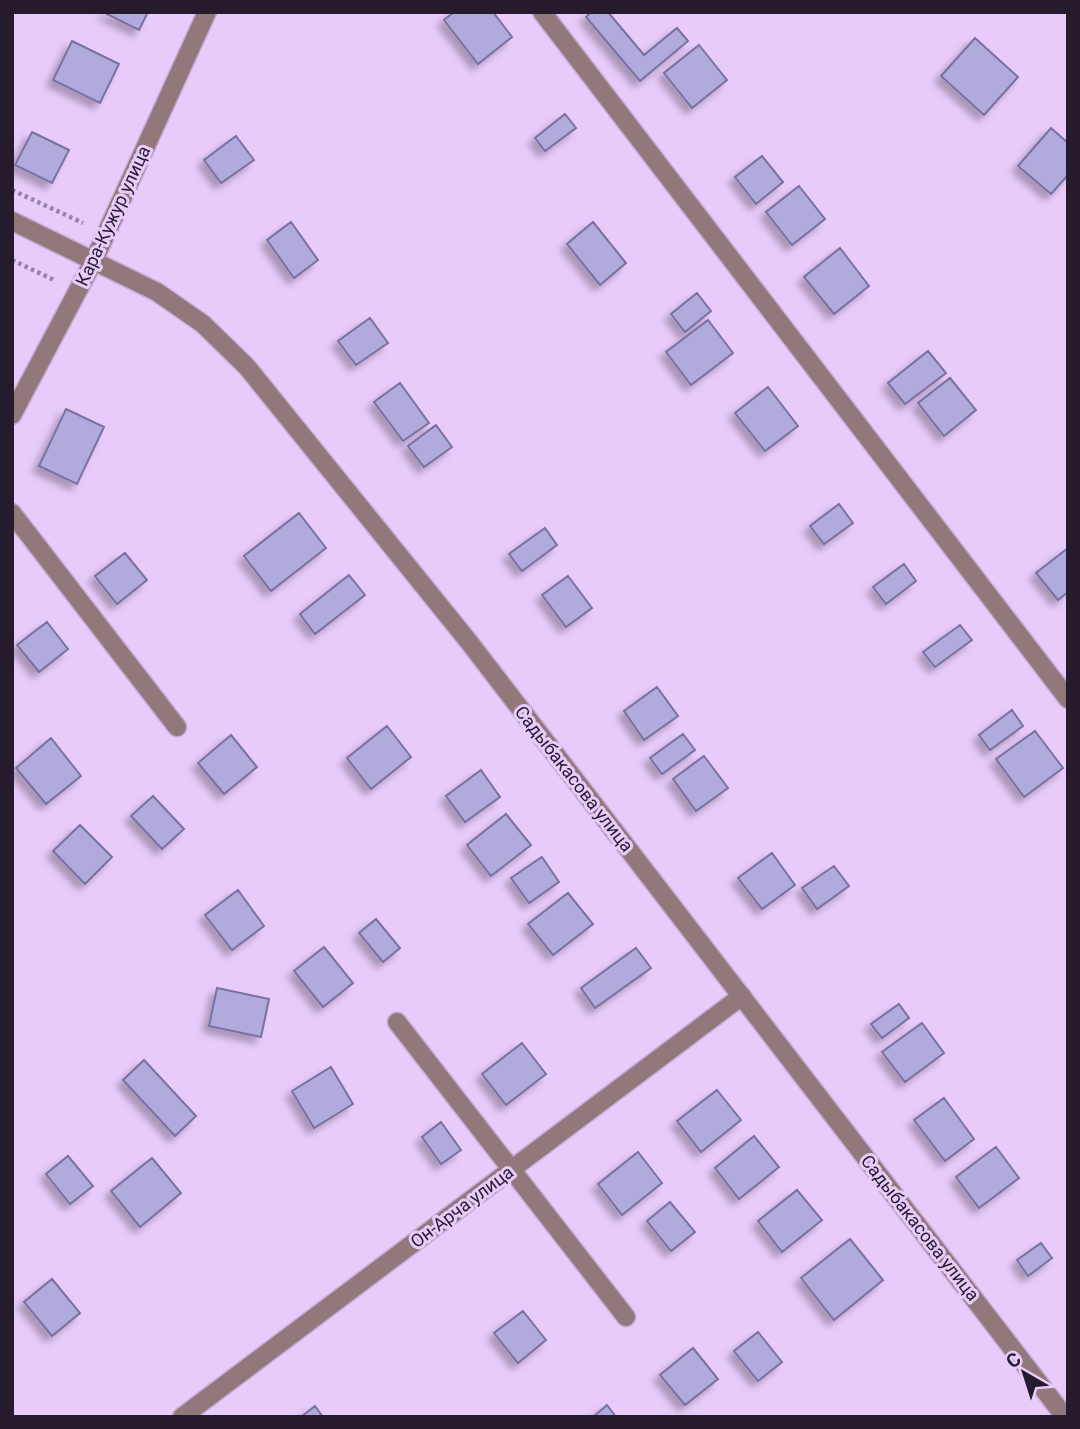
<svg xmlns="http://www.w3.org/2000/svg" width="1080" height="1429" font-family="Roboto,sans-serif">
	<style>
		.building { fill: #b1aadc; stroke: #7971a0; stroke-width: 2; filter: url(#shadow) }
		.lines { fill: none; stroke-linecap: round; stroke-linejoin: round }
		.minor-casing { stroke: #c5abd6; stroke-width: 21 }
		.path { stroke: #9883a6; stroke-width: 4.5; stroke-dasharray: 3.5 3.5; stroke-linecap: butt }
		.minor { stroke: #93787b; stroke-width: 18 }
		.labels { text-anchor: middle; stroke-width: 6; stroke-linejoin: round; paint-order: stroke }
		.street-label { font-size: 18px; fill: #261b2d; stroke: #e8cbfb }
	</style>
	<defs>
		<filter id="shadow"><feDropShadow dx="-6" dy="6" stdDeviation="3.5" flood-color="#0004"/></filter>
	</defs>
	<rect width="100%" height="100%" fill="#e8cbfb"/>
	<path class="building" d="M103 12H148L139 30Z
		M454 12H493L512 37 478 64 444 20Z
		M591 12H608L644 55 677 28 688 41 640 81 586 17Z
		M975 38 1018 77 984 115 941 76Z
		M72 41 119 64 100 103 53 80Z
		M699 45 727 80 692 108 664 73Z
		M565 114 576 128 545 151 535 138Z
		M1051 128 1068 143V175L1051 194 1018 166Z
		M32 132 69 150 52 183 15 165Z
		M236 136 254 160 221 183 204 160Z
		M762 156 783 182 756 204 735 177Z
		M799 186 825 219 792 245 766 212Z
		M291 222 318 260 294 278 267 240Z
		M593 222 626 263 600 285 567 244Z
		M840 248 869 286 834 314 804 277Z
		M697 293 711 311 685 332 671 314Z
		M370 318 388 343 356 365 338 341Z
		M708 320 733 353 691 385 666 352Z
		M928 351 946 373 905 404 888 383Z
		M950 378 976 410 944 436 918 403Z
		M400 383 429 423 403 441 374 402Z
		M768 387 798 426 765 451 735 413Z
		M66 409 104 427 77 484 39 466Z
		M436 425 452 447 424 467 408 446Z
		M839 504 853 523 824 544 810 526Z
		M299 513 326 548 271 591 244 556Z
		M545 528 557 545 522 571 509 554Z
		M1068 548V592L1058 600 1036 573Z
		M125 553 147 580 117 604 95 576Z
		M904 564 916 581 886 604 873 587Z
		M349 575 365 595 315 634 300 614Z
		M568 576 592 608 566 627 542 595Z
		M47 622 68 649 39 672 17 645Z
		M960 625 972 640 935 667 923 652Z
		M657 687 678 716 644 740 624 711Z
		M1012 710 1023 726 990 750 979 735Z
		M387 726 411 757 371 789 347 758Z
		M1035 731 1063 768 1024 797 996 759Z
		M683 734 695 750 662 774 650 758Z
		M231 735 257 767 224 794 198 763Z
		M51 738 81 776 46 804 16 768Z
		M704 756 728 788 696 811 673 779Z
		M481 770 500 797 465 822 446 796Z
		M153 796 184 829 162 849 131 816Z
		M506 814 531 845 491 876 467 845Z
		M80 825 112 857 85 884 53 851Z
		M772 853 795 885 762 909 738 878Z
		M542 857 559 882 529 903 511 878Z
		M834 866 849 886 817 909 802 888Z
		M238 890 264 926 232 950 205 915Z
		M568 893 593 924 553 955 528 924Z
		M376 919 400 948 383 962 359 933Z
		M324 947 353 983 323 1007 294 971Z
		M636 948 651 968 595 1008 581 988Z
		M217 988 269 999 261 1037 209 1026Z
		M899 1004 909 1018 882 1038 871 1024Z
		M922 1023 944 1053 905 1082 882 1052Z
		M522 1043 546 1074 506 1105 482 1074Z
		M144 1060 196 1116 175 1136 123 1080Z
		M331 1067 353 1104 314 1128 292 1091Z
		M717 1090 741 1120 701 1152 677 1121Z
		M944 1098 974 1139 945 1161 914 1120Z
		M441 1122 461 1150 441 1164 422 1137Z
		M754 1136 779 1167 739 1199 715 1168Z
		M996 1147 1019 1178 979 1208 956 1177Z
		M638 1152 662 1183 622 1215 598 1184Z
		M68 1156 93 1186 70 1204 46 1174Z
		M152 1158 181 1193 140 1227 111 1191Z
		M797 1190 822 1220 782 1252 758 1221Z
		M670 1202 695 1232 671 1251 647 1221Z
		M850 1239 883 1280 834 1320 801 1278Z
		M1041 1243 1052 1258 1028 1276 1017 1260Z
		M52 1279 80 1313 52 1336 24 1302Z
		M523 1311 546 1340 518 1363 494 1333Z
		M758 1332 782 1362 758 1381 734 1351Z
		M693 1348 718 1379 685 1405 660 1375Z
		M607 1405 616 1417H593Z
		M315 1406 323 1417H301Z"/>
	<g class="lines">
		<g class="minor-casing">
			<path id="minor" d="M542 12 1068 699
				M12 221 157 292 203 324 247 367 469 642 1065 1417
				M12 415 94 260 207 12
				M12 513 177 727
				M397 1022 626 1317
				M182 1417 742 996"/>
		</g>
		<path class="path" d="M12 190 83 223
			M12 260 54 280"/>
		<use href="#minor" class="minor"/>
	</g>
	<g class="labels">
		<g class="street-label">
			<text transform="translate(113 216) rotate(-65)" y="6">Кара-Кужур улица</text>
			<text transform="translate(574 779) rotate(52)" y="6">Садыбакасова улица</text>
			<text transform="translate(462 1207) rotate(-37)" y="6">Он-Арча улица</text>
			<text transform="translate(920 1228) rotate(52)" y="6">Садыбакасова улица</text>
		</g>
	</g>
	<rect width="1080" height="1429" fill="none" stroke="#261b2d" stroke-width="28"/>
	<g transform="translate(1024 1373) rotate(321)" stroke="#e8cbfb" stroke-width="5" paint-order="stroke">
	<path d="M0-5L12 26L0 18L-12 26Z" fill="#261b2d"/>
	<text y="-10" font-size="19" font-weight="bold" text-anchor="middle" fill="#261b2d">С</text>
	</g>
</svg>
